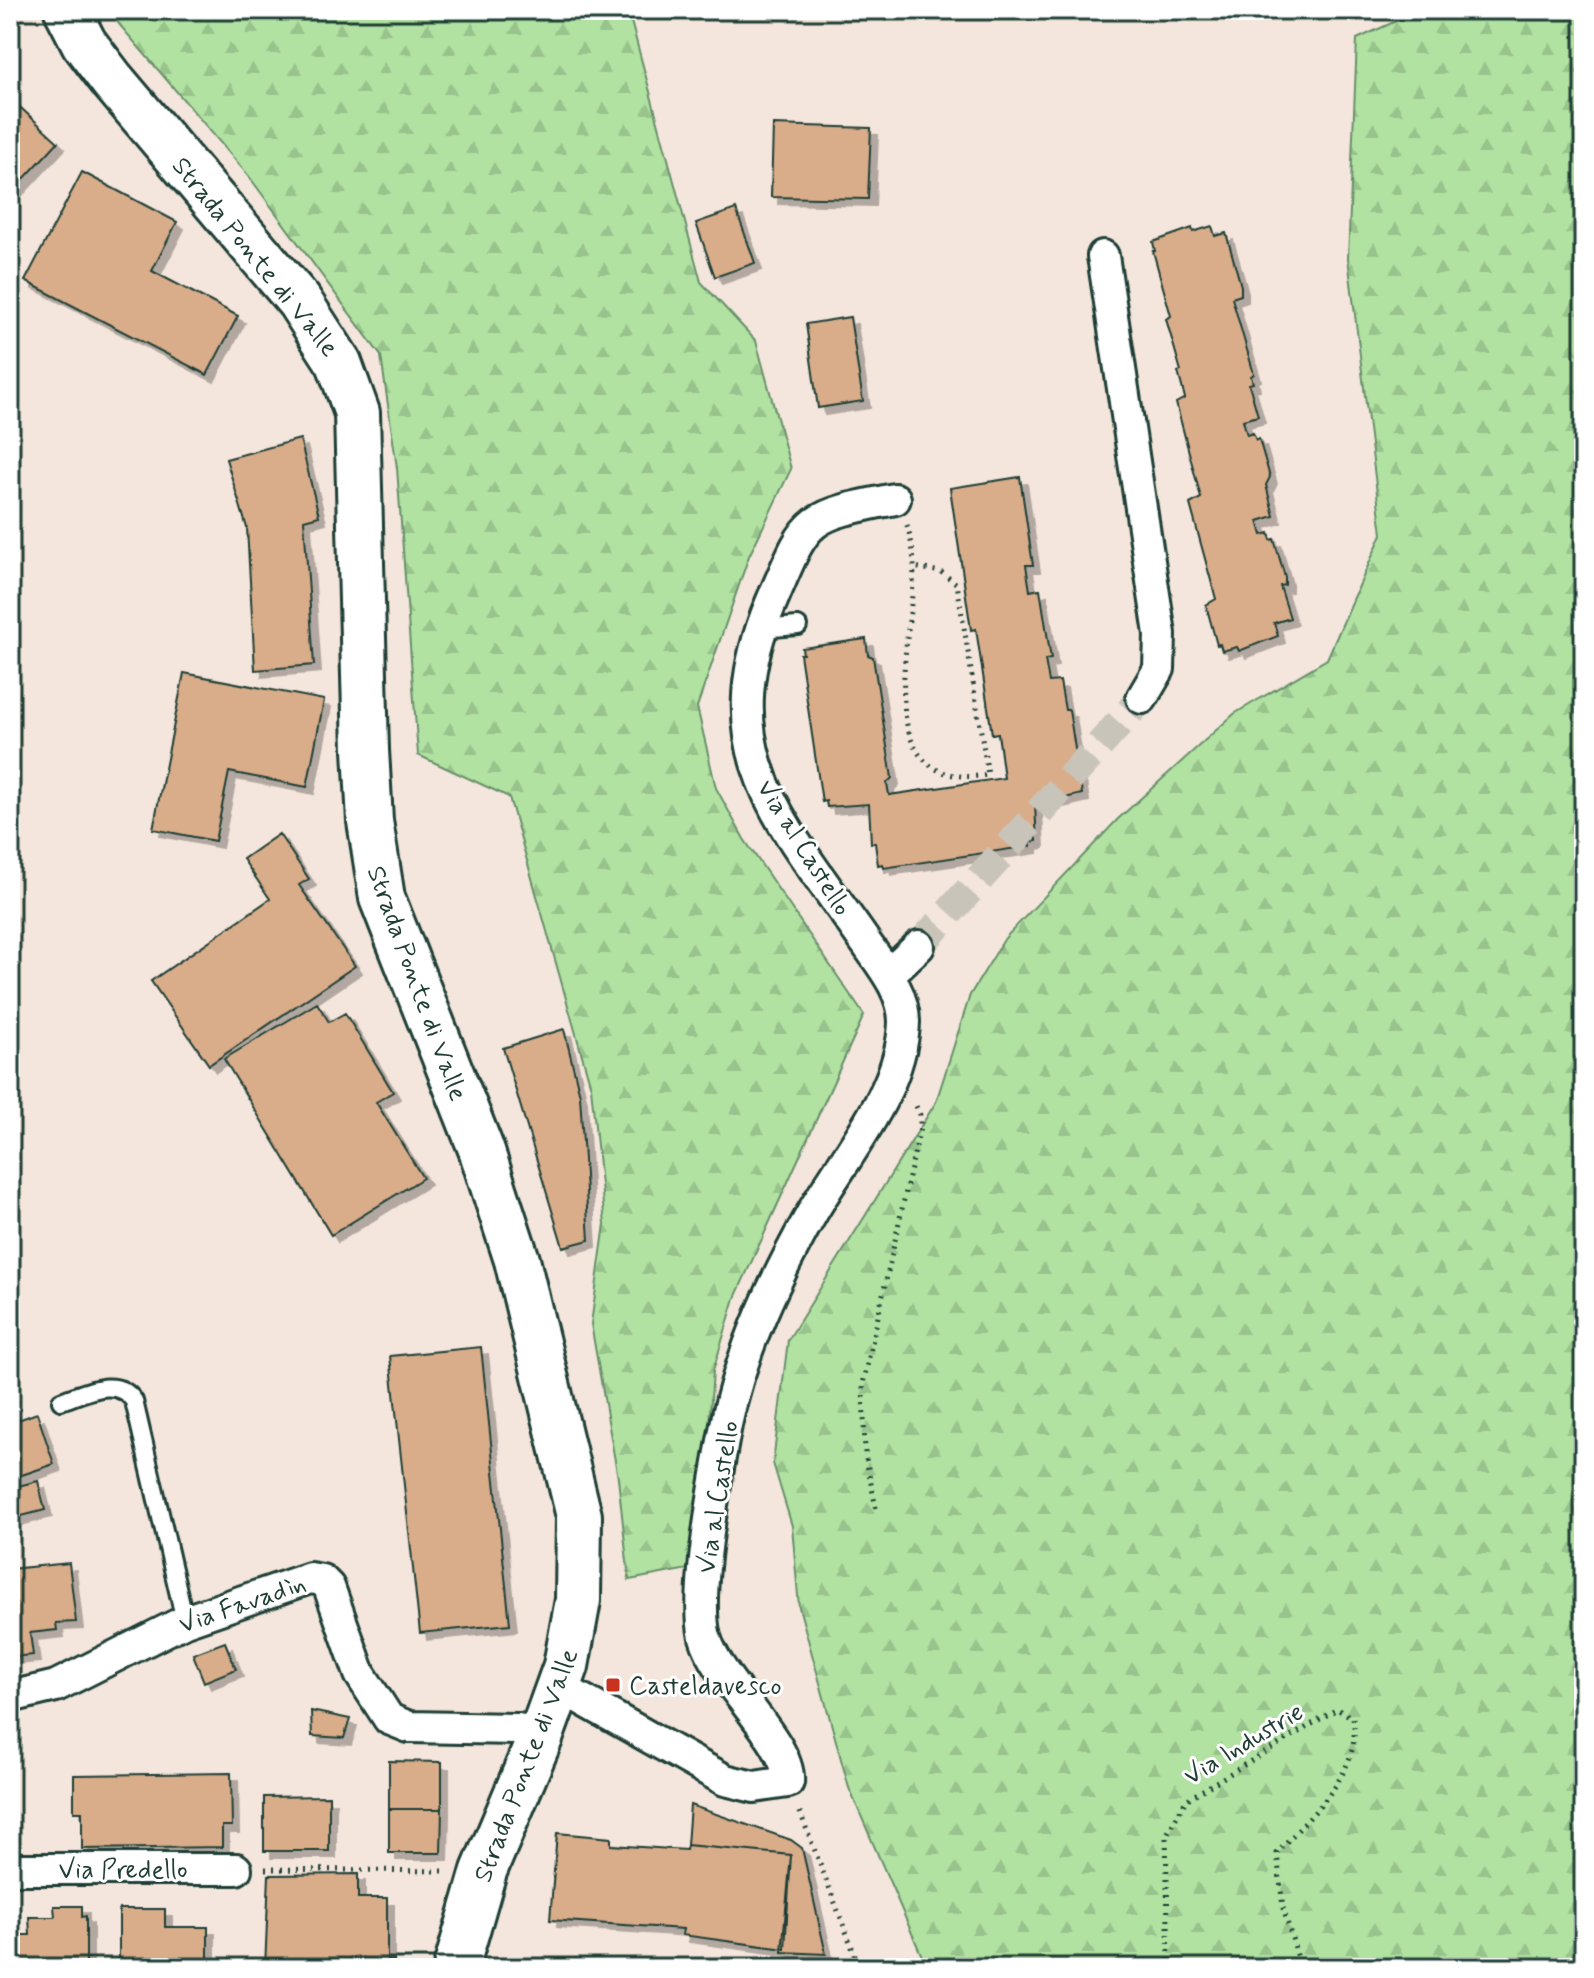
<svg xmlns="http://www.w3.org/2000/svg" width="1594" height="1978" font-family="Mynerve,sans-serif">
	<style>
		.forest { fill: url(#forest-firs); stroke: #68906b; stroke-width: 2 }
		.building { fill: #d9ad8a; stroke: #1f3d34; stroke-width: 2; filter: url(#shadow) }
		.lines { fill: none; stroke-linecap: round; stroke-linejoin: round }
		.street-tunnel { stroke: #c9c4ba; stroke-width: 30; stroke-dasharray: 30 15; stroke-linecap: butt }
		.lane-casing { stroke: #1f3d34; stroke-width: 22 }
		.street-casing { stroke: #1f3d34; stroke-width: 36 }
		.secondary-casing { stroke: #1f3d34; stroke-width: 50 }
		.path { stroke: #1f3d34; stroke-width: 5; stroke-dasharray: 2 6; stroke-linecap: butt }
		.lane { stroke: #fff; stroke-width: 16 }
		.street { stroke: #fff; stroke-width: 30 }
		.secondary { stroke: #fff; stroke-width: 44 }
		.poi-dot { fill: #c8321e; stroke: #fff; stroke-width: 3 }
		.labels { text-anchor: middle; stroke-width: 6; stroke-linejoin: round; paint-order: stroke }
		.street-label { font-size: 26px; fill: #1f3d34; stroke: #fff }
		.poi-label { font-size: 26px; fill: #1f3d34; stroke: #fff; text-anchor: start }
	</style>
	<defs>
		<pattern id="forest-firs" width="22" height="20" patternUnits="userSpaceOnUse" patternTransform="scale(2)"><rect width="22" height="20" fill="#b1e2a2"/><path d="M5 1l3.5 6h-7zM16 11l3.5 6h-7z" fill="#98c38c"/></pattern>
		<filter id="shadow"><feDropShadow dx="7" dy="7" stdDeviation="0" flood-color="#0004"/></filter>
	</defs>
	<rect width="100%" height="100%" fill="#f4e6dc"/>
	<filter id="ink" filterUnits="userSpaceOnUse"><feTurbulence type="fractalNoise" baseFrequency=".0125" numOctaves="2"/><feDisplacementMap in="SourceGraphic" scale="16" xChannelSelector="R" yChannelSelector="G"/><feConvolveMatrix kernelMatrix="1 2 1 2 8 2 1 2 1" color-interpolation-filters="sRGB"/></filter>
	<g filter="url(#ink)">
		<path class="forest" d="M111 10H628L701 282 756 341 791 469 749 556 697 707 716 788 744 839 864 1015 735 1298 713 1371 699 1567 629 1580 618 1478 591 1324 605 1224 591 1087 509 797 418 755 397 468 381 356 248 175 118 23Z
			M1410 10H1584V1968H927L849 1788 799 1607 792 1526 773 1463 788 1340 936 1102 970 995 1005 938 1118 819 1234 714 1327 659 1382 534 1348 258 1357 39 1409 15Z"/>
		<path class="building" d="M10 98 58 142 10 194Z
			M773 125 871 128 868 199 771 197Z
			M82 172 177 222 152 271 238 316 207 375 25 281Z
			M736 209 755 263 715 277 696 223Z
			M1212 226 1215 236 1226 233 1241 286V295L1232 298 1254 374 1251 376 1253 383 1249 384 1258 416 1243 420 1247 435 1253 433 1256 440 1259 439 1270 477 1266 485 1274 516 1258 521 1262 535 1269 533 1271 540 1274 539 1285 577V585L1280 586 1290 618 1274 623 1278 636 1239 651 1237 647 1222 651 1220 644 1217 645 1206 605 1216 599 1190 504 1201 498 1176 403 1185 398 1178 372 1181 371 1166 319 1171 316 1153 251H1155L1153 242 1192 228 1193 232Z
			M850 317 863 401 818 408 806 324Z
			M300 439 319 516 304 520 314 665 255 670 247 528 226 459Z
			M1020 477 1033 565H1026L1030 591 1040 589 1051 659 1045 660 1049 682 1060 681 1065 710H1069L1082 794 1035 805 1037 841 1031 842V846L884 868 883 864 878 865 875 843H871L869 804 827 807 826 801 822 802 800 654H803L802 648 866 639 868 655 873 657 892 778 887 783 889 795 1004 778 998 733 992 734 976 629 971 630 950 488Z
			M184 673 324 700 307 787 229 772 215 841 153 829Z
			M279 834 309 879 299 885 355 966 209 1065 151 981 270 899 243 859Z
			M317 1003 329 1022 345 1013 393 1092 376 1102 423 1178 331 1235 224 1059Z
			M564 1029 580 1095 589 1240 563 1247 503 1048Z
			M481 1347 510 1624 420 1633 390 1356Z
			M37 1413 54 1464 10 1479V1423Z
			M38 1481 45 1510 10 1519V1488Z
			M69 1563 76 1622 56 1623 57 1630 30 1633 33 1655 10 1657V1569Z
			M225 1642 236 1669 204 1682 193 1654Z
			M311 1711 350 1719 344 1738 312 1736Z
			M389 1761 442 1762V1809H389Z
			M231 1773 232 1826H222V1847L82 1849V1812H74V1775Z
			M329 1796V1851H264V1797Z
			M690 1805 791 1840 802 1848 826 1954 782 1952 791 1855 687 1845Z
			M389 1809H442L441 1853H389Z
			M557 1833 611 1838V1845L686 1850 687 1845 791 1855 785 1949 682 1935 683 1929 550 1920Z
			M358 1874V1898H387V1960H394V1968H265L269 1875Z
			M54 1906H82V1917L86 1916V1968L10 1967V1935H30L29 1917H55Z
			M119 1909H165V1927H208V1967H119Z"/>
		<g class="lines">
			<path class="street-tunnel" d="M919 946 1142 698"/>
			<g class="lane-casing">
				<path id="lane" d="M760 629 798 626
					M61 1401C85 1393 117 1375 134 1401L185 1621"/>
			</g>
			<g class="street-casing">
				<path id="street" d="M1103 256 1160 634 1159 669 1142 698
					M888 975 919 946
					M560 1687 725 1780 754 1787 788 1782C792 1744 718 1682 705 1637 694 1595 717 1472 726 1425 741 1350 775 1279 812 1213 845 1155 902 1091 904 1022 904 992 882 966 866 943 784 824 708 755 771 603 808 517 802 517 895 499
					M10 1697 56 1686 185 1621 310 1578 322 1580 329 1587 360 1674 389 1719 409 1727 518 1729 540 1738
					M10 1869H236"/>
			</g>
			<g class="secondary-casing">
				<path id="secondary" d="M67 10 84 43 112 80 299 301 339 363 357 413 366 750 370 821 382 898 481 1149 517 1260 579 1516 578 1600 566 1666 540 1738 484 1871 456 1968"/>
			</g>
			<path class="path" d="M907 525C911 538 914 555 914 568 913 636 864 793 988 775L957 584 941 572 914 567
				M876 1508 865 1454 863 1384 920 1128V1115L915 1104
				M800 1812 860 1968
				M265 1869 443 1871
				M1169 1968 1166 1836 1186 1800 1337 1709 1353 1718C1363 1772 1310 1816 1277 1852L1283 1908 1301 1968"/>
			<use href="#lane" class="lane"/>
			<use href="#street" class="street"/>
			<use href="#secondary" class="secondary"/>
		</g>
	</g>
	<rect class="poi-dot" x="605" y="1677" width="16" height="16" rx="4"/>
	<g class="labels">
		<g class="street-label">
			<text transform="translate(256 256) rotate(51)" y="9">Strada Ponte di Valle</text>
			<text transform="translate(805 847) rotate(58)" y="9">Via al Castello</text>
			<text transform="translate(418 983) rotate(70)" y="9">Strada Ponte di Valle</text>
			<text transform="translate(717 1497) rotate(-81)" y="9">Via al Castello</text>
			<text transform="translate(242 1603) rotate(-19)" y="9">Via Favadìn</text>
			<text transform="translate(1243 1743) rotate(-31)" y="9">Via Industrie</text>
			<text transform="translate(525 1765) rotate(-69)" y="9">Strada Ponte di Valle</text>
			<text x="123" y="1878">Via Predello</text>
		</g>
		<g class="poi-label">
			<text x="629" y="1694">Casteldavesco</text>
		</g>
	</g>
	<rect width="1594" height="1978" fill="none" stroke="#fff" stroke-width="40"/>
	<rect x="20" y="20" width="1554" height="1938" fill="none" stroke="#1f3d34" stroke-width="3" filter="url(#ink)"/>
</svg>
